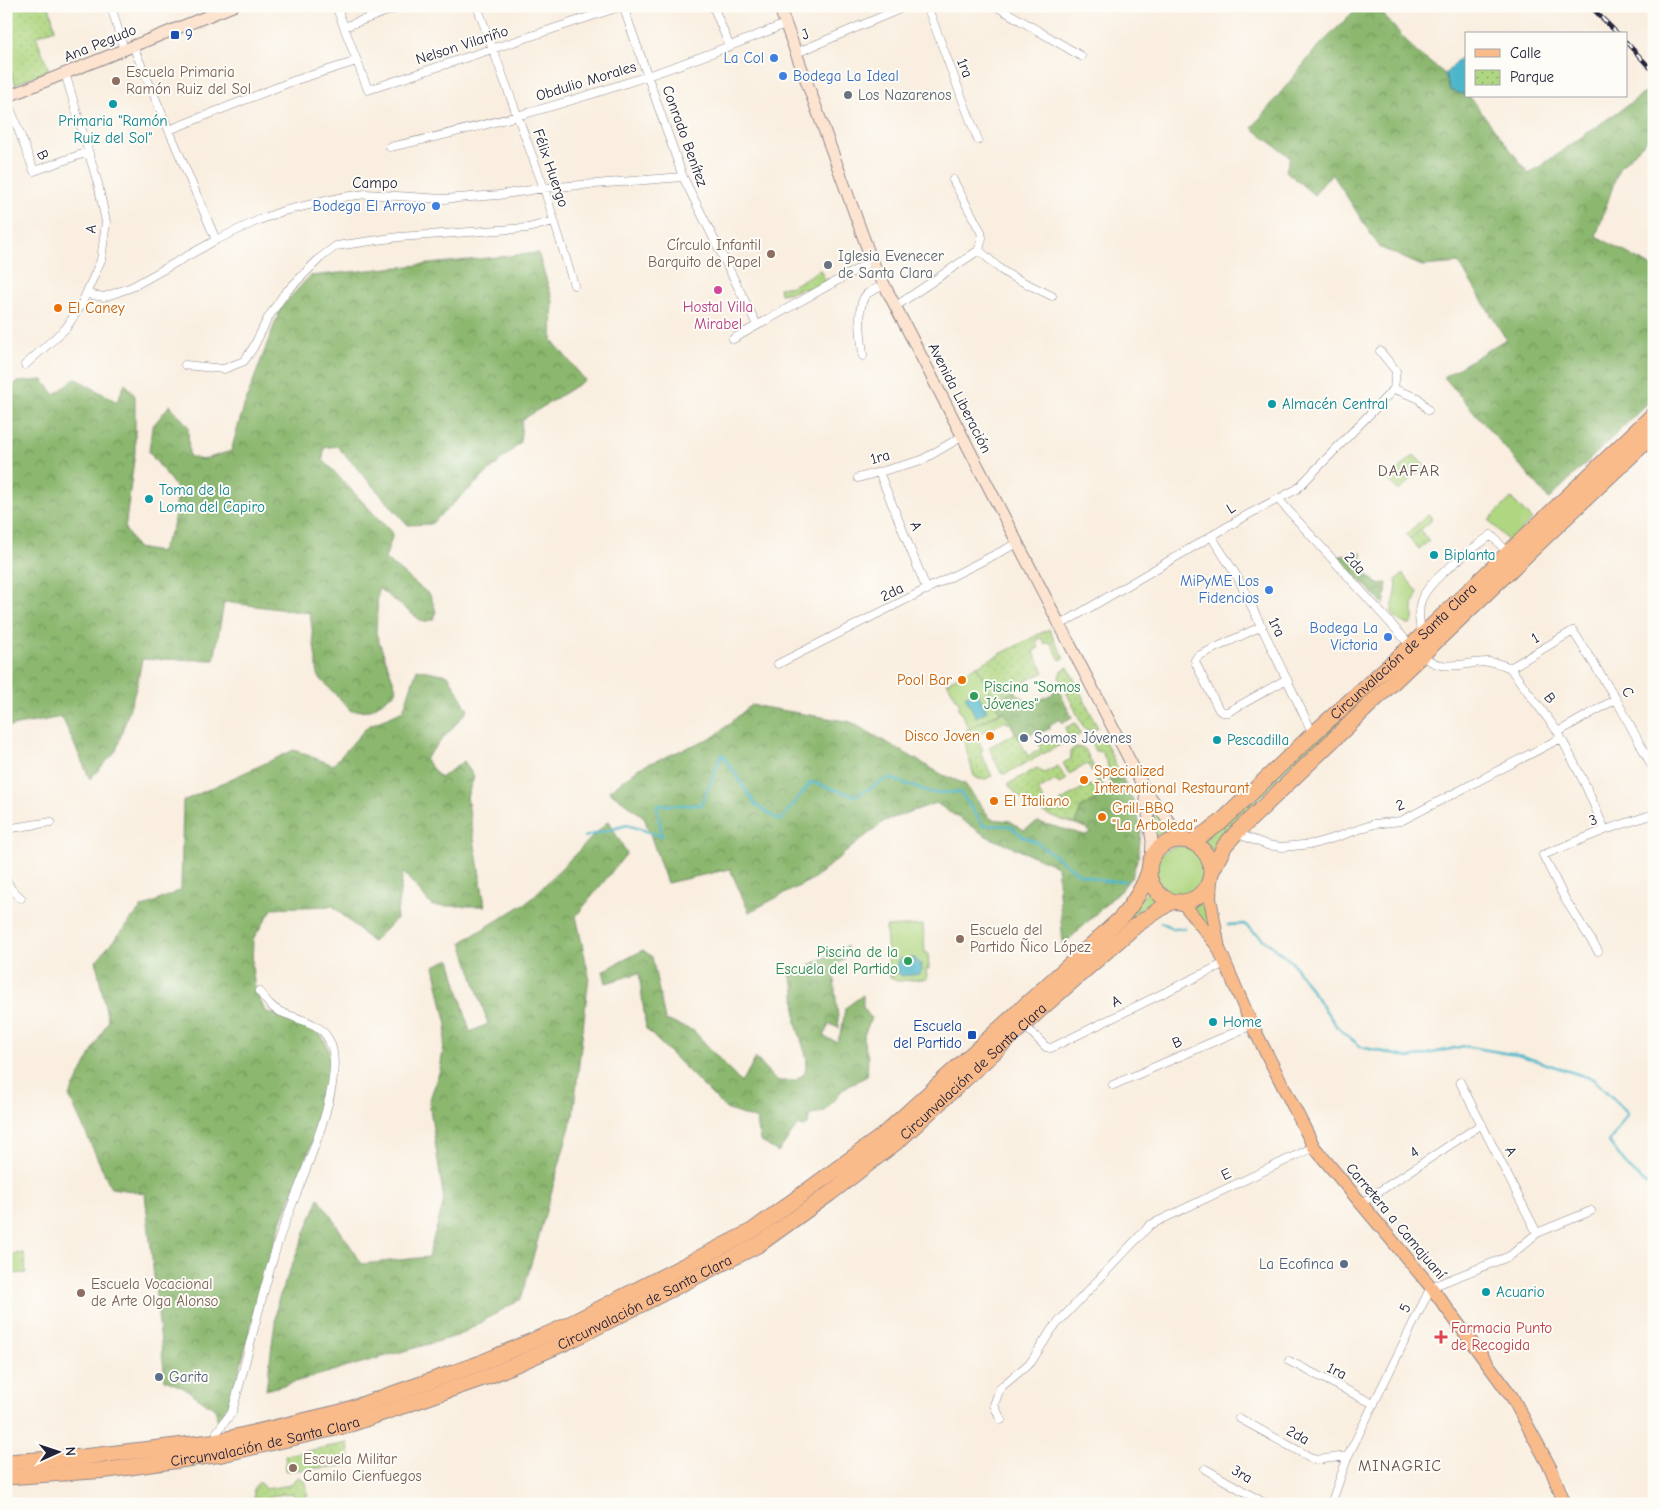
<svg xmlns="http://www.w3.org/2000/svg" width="1660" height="1510" font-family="'Comic Neue',sans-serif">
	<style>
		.grass { fill: #afd680; stroke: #687c5e }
		.forest { fill: url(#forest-crowns); stroke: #566c54 }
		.park { fill: url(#park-dots); stroke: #687c5e }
		.water { fill: #4cb6c9; stroke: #376c82 }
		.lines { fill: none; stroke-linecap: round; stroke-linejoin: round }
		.stream { stroke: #4cb6c9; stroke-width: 2.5 }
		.street-casing { stroke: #8e888d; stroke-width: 9 }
		.secondary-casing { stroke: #8e888d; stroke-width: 13 }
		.primary-casing { stroke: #8e888d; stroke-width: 14 }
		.highway-casing { stroke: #8e888d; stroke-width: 17 }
		.street { stroke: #fff; stroke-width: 8 }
		.secondary { stroke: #fde4d1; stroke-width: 11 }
		.primary { stroke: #fabb8b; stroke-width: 12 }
		.highway { stroke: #fabb8b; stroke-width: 15 }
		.rail-casing { stroke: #22223b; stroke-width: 4.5 }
		.rail { stroke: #fdfcf7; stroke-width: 2.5; stroke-dasharray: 8; stroke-linecap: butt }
		.transit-dot { fill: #1a4fb4; stroke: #fdfcf7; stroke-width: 2 }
		.shop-dot { fill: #3f7fe0; stroke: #fdfcf7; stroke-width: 2 }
		.education-dot { fill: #8d6e63; stroke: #fdfcf7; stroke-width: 2 }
		.worship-dot { fill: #6b7280; stroke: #fdfcf7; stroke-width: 2 }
		.culture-dot { fill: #0f9aa8; stroke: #fdfcf7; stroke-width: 2 }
		.hotel-dot { fill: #d1479c; stroke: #fdfcf7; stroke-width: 2 }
		.food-dot { fill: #e8710a; stroke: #fdfcf7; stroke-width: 2 }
		.leisure-dot { fill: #2e9e5b; stroke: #fdfcf7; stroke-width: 2 }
		.service-dot { fill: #5c6f8a; stroke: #fdfcf7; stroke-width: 2 }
		.health-dot { fill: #e0444e; stroke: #fdfcf7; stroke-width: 2 }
		.labels { text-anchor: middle; stroke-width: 4; stroke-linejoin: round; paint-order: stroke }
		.street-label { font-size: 15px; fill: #22223b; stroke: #fdfcf7 }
		.transit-label { font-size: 15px; fill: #164399; stroke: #fdfcf7; text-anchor: start }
		.shop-label { font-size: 15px; fill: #366cbe; stroke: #fdfcf7; text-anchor: end }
		.education-label { font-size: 15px; fill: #785e54; stroke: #fdfcf7; text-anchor: start }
		.worship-label { font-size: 15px; fill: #5b616d; stroke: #fdfcf7; text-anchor: start }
		.culture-label { font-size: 15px; fill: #0d838f; stroke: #fdfcf7; text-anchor: start }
		.hotel-label { font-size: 15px; fill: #b23c85; stroke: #fdfcf7 }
		.food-label { font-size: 15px; fill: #c56008; stroke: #fdfcf7; text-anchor: start }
		.leisure-label { font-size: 15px; fill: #27864d; stroke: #fdfcf7; text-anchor: start }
		.service-label { font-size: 15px; fill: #4e5e75; stroke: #fdfcf7; text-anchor: start }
		.health-label { font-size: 15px; fill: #be3a42; stroke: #fdfcf7; text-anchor: start }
		.neighbourhood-label { font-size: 16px; letter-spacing: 1px; fill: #665152; stroke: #fdfcf7 }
	</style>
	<defs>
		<pattern id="forest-crowns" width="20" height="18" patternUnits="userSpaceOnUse" patternTransform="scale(1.25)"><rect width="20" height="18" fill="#8bb76e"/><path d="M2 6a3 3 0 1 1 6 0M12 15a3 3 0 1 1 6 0" fill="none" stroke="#71945c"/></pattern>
		<pattern id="park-dots" width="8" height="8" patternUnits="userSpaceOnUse" patternTransform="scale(1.25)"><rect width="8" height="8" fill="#afd680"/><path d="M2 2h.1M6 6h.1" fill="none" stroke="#96b770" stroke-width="1.8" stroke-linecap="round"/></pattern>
	</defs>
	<rect width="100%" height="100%" fill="#fdfcf7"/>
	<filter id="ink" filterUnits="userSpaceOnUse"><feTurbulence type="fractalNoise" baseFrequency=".02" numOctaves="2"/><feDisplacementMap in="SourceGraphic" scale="10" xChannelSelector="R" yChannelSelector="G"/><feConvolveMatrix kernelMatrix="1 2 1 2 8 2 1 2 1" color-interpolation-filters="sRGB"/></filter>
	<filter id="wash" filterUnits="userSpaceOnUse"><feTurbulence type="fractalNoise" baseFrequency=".0096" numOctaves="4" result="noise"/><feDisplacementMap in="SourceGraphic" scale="20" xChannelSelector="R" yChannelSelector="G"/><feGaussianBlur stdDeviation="1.12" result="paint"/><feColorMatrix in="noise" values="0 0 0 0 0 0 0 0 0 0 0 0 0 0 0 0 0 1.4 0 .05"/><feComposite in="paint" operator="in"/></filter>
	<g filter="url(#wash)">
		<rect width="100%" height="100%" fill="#f9eedf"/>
		<path class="grass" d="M1414 455 1425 466 1399 491 1388 480Z
			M1511 498 1532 520 1509 542 1489 520Z
			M1429 514 1431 517V521L1410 539 1406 534Z
			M1403 574 1418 592 1413 604V621L1410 625 1399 621 1392 615C1391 602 1399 593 1396 580Z
			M1402 661 1404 662 1225 831 1212 851 1202 839Z
			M977 666 1000 712 969 729 958 707 960 705 947 682Z
			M1150 803 1175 833 1156 842Z
			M1155 871a25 25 0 1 1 50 0a25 25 0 1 1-50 0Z
			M1148 890 1158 901 1056 989Z
			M1206 899 1212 933 1189 907Z
			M923 925 925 953H928L929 969H926L927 979 897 981 889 976 886 927Z
			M24 1253 26 1273 6 1274V1255Z"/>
		<path class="forest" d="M1356 9 1379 10 1416 52 1445 74 1450 90 1469 96 1529 174 1649 90 1654 96V133L1619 168 1596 236 1654 268V397L1549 499 1444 377 1506 339 1459 263 1422 266 1379 247 1332 173 1314 195 1286 171 1290 157 1252 128 1316 49Z
			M538 253 553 301 552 340 585 380 522 420 520 443 431 524 408 525 337 446 324 448 323 460 393 534 385 559 430 595 436 611 434 619 423 622 378 588 376 633 397 691 371 710 351 711 318 676 310 613 224 602 214 660 142 659 137 685 116 751 90 779 62 717 6 727V389L18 382 43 380 55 395 75 378 117 402 125 383 135 396V452L125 529 137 548 160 552 173 527 178 490 149 452 152 427 170 405 188 426 189 456 202 460 231 451 244 406 281 307 310 276Z
			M1359 553 1362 554 1360 566 1377 584 1387 583 1385 601 1383 604 1340 559 1339 557 1342 555Z
			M417 669 448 675 468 710 425 759 440 778 464 761 474 777 467 797 485 906H432L403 872 396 919 372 942 333 906 273 908 253 939 252 966 255 989 265 1011C284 1019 316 1021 326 1043 345 1086 289 1193 276 1238 258 1296 244 1355 228 1413L223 1420 217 1419 216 1410 186 1389 165 1380 145 1193 111 1188 69 1096 108 1021 96 961 141 908 181 890 183 801 294 750 333 765 368 726 403 711Z
			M1058 689 1072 717 1062 723 1060 719 1049 725 1050 728 1040 733 1038 730 1019 740 1004 711 1000 712 995 701 1015 690 1018 695 1023 698 1028 706 1054 693 1053 691Z
			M751 705 851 722 943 775 965 784 991 819 1010 821 1024 830 1038 822 1085 835 1090 833 1087 828 1075 824 1081 808 1106 792 1110 781 1121 775 1136 806 1141 832 1138 857 1132 876 1121 890 1063 945 1057 866 986 836 936 803 884 821 813 879 749 912 730 869 667 883 644 817 609 791 639 768 715 736Z
			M608 821 627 853 576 916 589 976 573 1116 521 1299 457 1336 266 1390 278 1300 319 1198 362 1264 428 1257 444 1201 429 1102 440 1070 447 1025 434 966 450 959 470 1032 488 1024 462 942 529 901Z
			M847 946 848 955 833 970 839 1028 829 1024 824 1037 837 1042 842 1029 845 1008 863 995V1007L871 1018 863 1038 868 1057 867 1076 843 1089 825 1111 809 1116 808 1125 803 1127 798 1125 778 1152 760 1141 757 1120 726 1109 646 1029 639 973 606 983 603 971 643 950 652 957 665 1020 694 1031 741 1083 756 1058 776 1081H795L805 1073 807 1059 796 1023 795 988 790 975Z"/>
		<path class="park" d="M6 6H49L55 29 36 36 49 70 15 84 6 56Z
			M820 270 826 281 808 291 802 288 793 292 780 294 779 288 792 286Z
			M1420 530 1429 541 1419 549 1410 539Z
			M1049 629 1064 658 1060 660 1050 642 1045 644 1042 638 1036 641 1039 648 1033 651 1044 672 1014 687 1015 690 995 701 977 666Z
			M1068 667 1098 728 1094 730 1091 728 1090 731 1085 730 1059 677 1061 671Z
			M1004 711 1010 722 1008 724 1006 721 976 736 983 750 980 752 992 776C985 779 981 782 974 776L963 738 969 735 966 730Z
			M1075 723 1081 734 1005 774 1001 773 989 747 1016 733 1028 756 1041 749 1039 744 1057 735 1059 739 1068 734 1065 728Z
			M1102 735 1121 775 1110 781 1106 773 1108 766 1102 752 1095 751 1092 745 1095 739Z
			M1077 747 1085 749 1095 770 1092 772 1088 764 1069 774 1063 763 1071 759 1070 751Z
			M1058 766 1066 780 1059 784 1056 780 1038 790 1050 813 1062 806 1060 802 1089 784 1091 787 1098 783 1095 776 1098 775 1106 792 1081 808 1075 824C1045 815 1027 809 1008 784L1037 768 1044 773Z
			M348 1443 351 1465 286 1471 285 1455Z
			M299 1477 306 1482C307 1489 309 1496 304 1501L300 1503 292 1493 271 1496 267 1504 255 1503C254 1495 251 1486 260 1482L265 1489 291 1485 296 1478Z"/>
		<path class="water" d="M1466 52V95L1450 90 1445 74Z
			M976 690 987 711 976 717 965 696Z
			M915 958 919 964H921L922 970 919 974 902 976 897 972V964L900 959Z"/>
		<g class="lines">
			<path class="stream" d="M584 837 627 825 662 836 657 805H701L722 754 755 804 780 821 811 782 855 796 889 778 933 793 960 792 983 825 1011 826 1022 836 1036 842 1080 874 1103 881H1125
				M1161 922 1173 929 1185 928
				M1228 925 1244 924 1292 962 1337 1027 1361 1047 1410 1058 1464 1046 1522 1056 1593 1079 1628 1113 1609 1142 1631 1171 1654 1190"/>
		</g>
	</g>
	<g filter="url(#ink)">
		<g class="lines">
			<g class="street-casing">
				<path id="street" d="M111 6 124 50
					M336 6 368 90 622 6
					M477 6 544 188 574 285
					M623 6 683 177 757 325
					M713 6 730 47
					M927 6 978 140
					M996 6 1081 56
					M344 27 401 6
					M133 46 216 240
					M796 53 907 6
					M6 97 34 171 88 152
					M169 130 293 81 357 61
					M390 147C525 118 658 77 785 24
					M953 180 981 232 982 238 979 250 1000 269 1009 275 1052 296
					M87 294 104 297 132 287 216 240 259 220 283 211 343 197 366 194 443 199 499 195 544 188 683 177
					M896 306 979 250
					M733 339 872 261
					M1380 351 1396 371 1394 389 1418 398 1428 410
					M863 356C862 341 855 304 867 294 872 290 879 288 885 285
					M25 365 66 328 81 305 101 260 106 222 98 184 65 73
					M185 365 224 369 244 361 253 348 268 318 284 294 320 258 336 246 399 237 528 228 554 221
					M879 472 927 590
					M858 478 922 460 963 436
					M1278 499 1412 647
					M1211 536 1238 578 1313 734
					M1060 625 1249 514 1297 489 1394 389
					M1262 626 1198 656 1195 660 1196 664 1219 710 1222 712H1228L1287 679
					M1422 636C1420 625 1417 612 1421 601 1428 579 1472 550 1491 535L1508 553
					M1420 655C1426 659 1434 664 1441 665 1468 669 1482 654 1510 668L1558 732 1584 782 1605 830
					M778 664 1018 543
					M1510 668 1573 631 1616 699 1654 770
					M1558 732 1616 699
					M6 829 51 822
					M1236 833 1267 845 1282 847 1313 844 1337 837 1374 824 1401 821 1561 738
					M6 879 11 889 21 898
					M1598 951 1565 899 1543 855 1605 830 1654 814
					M1024 1025 1046 1047 1051 1048 1225 963
					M1460 1082 1537 1233
					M1113 1085 1252 1025
					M1360 1204 1482 1124
					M1289 1361 1374 1404
					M1239 1418 1315 1460 1348 1456
					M1001 1420 994 1405 1000 1388 1031 1362 1052 1329 1150 1225 1314 1147
					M217 1432 232 1412C248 1355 261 1296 279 1239 293 1195 351 1081 329 1040 319 1021 298 1020 281 1012 271 1008 265 999 259 991
					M1205 1469 1266 1504
					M1331 1504 1348 1456 1431 1287 1510 1256 1537 1233 1591 1211"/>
			</g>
			<g class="secondary-casing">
				<path id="secondary" d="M779 6 872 261 1145 790 1183 840
					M6 97 233 6
					M1145 792 1152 841 1151 862"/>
			</g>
			<g class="primary-casing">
				<path id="primary" d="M1211 879 1210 898 1219 949 1252 1025 1314 1147 1431 1287 1512 1397 1551 1469 1565 1504
					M1182 902 1218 947"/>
			</g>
			<g class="highway-casing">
				<g id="highway">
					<circle cx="1180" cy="871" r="31"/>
					<path id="s1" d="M1192 842 1220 823 1313 734 1411 646 1654 414"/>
					<path d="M1212 871 1225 845 1236 833C1375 700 1513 566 1654 434"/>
					<path d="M6 1462 83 1457 219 1441 341 1412 481 1363 562 1328 752 1231 882 1136 1121 918C1134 903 1143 889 1149 871"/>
					<path id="s2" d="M6 1477 108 1470 222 1454 348 1425 489 1376 569 1341 758 1245 829 1194 899 1140 1045 1005 1135 926 1172 901"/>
				</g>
			</g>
			<use href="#street" class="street"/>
			<use href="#secondary" class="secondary"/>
			<use href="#primary" class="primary"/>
			<use href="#highway" class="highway"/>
			<g class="rail-casing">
				<path id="rail" d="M1590 6 1618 34
					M1626 42 1654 72"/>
			</g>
			<use href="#rail" class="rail"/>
		</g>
	</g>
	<g class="transit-dot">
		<rect x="170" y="30" width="10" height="10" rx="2.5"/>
		<rect x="967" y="1030" width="10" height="10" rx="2.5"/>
	</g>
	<g class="shop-dot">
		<circle cx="774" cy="58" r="5"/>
		<circle cx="783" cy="76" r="5"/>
		<circle cx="436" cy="206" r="5"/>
		<circle cx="1269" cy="590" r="5"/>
		<circle cx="1388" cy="637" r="5"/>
	</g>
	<g class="education-dot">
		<circle cx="116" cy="81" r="5"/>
		<circle cx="771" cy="254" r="5"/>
		<circle cx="960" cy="939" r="5"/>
		<circle cx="81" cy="1293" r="5"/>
		<circle cx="293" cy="1468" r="5"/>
	</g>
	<g class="worship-dot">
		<circle cx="848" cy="95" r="5"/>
		<circle cx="828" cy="265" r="5"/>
	</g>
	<g class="culture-dot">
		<circle cx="113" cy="104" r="5"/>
		<circle cx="1272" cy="404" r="5"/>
		<circle cx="149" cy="499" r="5"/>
		<circle cx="1434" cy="555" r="5"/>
		<circle cx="1217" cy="740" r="5"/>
		<circle cx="1213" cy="1022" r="5"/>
		<circle cx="1486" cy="1292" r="5"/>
	</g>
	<circle class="hotel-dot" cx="718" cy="290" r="5"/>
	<g class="food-dot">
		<circle cx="58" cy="308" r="5"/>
		<circle cx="962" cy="680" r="5"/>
		<circle cx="990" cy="736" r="5"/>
		<circle cx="1084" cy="780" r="5"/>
		<circle cx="994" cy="801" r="5"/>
		<circle cx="1102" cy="817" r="5"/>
	</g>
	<g class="leisure-dot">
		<circle cx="974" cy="696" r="5"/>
		<circle cx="908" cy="961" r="5"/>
	</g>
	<g class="service-dot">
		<circle cx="1024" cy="738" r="5"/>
		<circle cx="1344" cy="1264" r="5"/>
		<circle cx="159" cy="1377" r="5"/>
	</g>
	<path class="health-dot" d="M1438.5 1329.5h5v5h5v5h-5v5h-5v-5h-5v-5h5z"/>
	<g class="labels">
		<g class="street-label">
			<text transform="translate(805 34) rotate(-23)" y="5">J</text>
			<text transform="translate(100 43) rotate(-22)" y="5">Ana Pegudo</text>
			<text transform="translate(462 45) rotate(-18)" y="5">Nelson Vilariño</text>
			<text transform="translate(965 68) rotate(69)" y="5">1ra</text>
			<text transform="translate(586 81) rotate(-17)" y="5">Obdulio Morales</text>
			<text transform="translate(685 136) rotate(70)" y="5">Conrado Benítez</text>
			<text transform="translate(43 155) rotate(66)" y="5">B</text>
			<text transform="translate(551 168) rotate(71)" y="5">Félix Huergo</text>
			<text x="375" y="188">Campo</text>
			<text transform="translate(91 229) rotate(-85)" y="5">A</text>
			<text transform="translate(960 398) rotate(63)" y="5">Avenida Liberación</text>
			<text transform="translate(880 457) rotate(-15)" y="5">1ra</text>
			<text transform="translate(1231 508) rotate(-31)" y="5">L</text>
			<text transform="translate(916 526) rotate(68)" y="5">A</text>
			<text transform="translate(1355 563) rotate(48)" y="5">2da</text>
			<text transform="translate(892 592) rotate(-27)" y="5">2da</text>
			<text transform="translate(1277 627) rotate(64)" y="5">1ra</text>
			<text transform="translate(1535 638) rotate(-30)" y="5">1</text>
			<text dy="5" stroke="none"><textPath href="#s1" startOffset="285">Circunvalación de Santa Clara</textPath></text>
			<text transform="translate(1628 692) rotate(59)" y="5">C</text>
			<text transform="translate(1550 698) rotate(53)" y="5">B</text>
			<text transform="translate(1400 805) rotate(-21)" y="5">2</text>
			<text transform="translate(1593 820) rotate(-21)" y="5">3</text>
			<text transform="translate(1116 1001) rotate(-26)" y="5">A</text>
			<text transform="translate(1177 1042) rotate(-23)" y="5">B</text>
			<text dy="5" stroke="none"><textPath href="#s2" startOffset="1072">Circunvalación de Santa Clara</textPath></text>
			<text transform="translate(1511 1151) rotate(63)" y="5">A</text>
			<text transform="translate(1414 1152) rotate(-33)" y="5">4</text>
			<text transform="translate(1226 1174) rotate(-25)" y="5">E</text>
			<text transform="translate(1396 1221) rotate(50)" y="5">Carretera a Camajuaní</text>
			<text dy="5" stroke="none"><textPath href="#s2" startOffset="668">Circunvalación de Santa Clara</textPath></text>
			<text transform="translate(1405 1308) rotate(-64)" y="5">5</text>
			<text transform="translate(1337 1371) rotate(27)" y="5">1ra</text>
			<text transform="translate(1298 1435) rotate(29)" y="5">2da</text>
			<text dy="5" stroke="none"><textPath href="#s2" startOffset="262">Circunvalación de Santa Clara</textPath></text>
			<text transform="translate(1242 1474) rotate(30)" y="5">3ra</text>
		</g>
		<g class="transit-label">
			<text x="185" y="40">9</text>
			<text x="962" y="1031" text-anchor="end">Escuela<tspan x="962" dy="17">del Partido</tspan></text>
		</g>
		<g class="shop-label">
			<text x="764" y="63">La Col</text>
			<text x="793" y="81" text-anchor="start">Bodega La Ideal</text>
			<text x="426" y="211">Bodega El Arroyo</text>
			<text x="1259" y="586">MiPyME Los<tspan x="1259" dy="17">Fidencios</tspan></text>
			<text x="1378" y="633">Bodega La<tspan x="1378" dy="17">Victoria</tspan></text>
		</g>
		<g class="education-label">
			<text x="126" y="77">Escuela Primaria<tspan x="126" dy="17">Ramón Ruiz del Sol</tspan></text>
			<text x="761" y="250" text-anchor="end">Círculo Infantil<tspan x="761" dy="17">Barquito de Papel</tspan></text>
			<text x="970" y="935">Escuela del<tspan x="970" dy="17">Partido Ñico López</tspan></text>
			<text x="91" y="1289">Escuela Vocacional<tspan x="91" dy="17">de Arte Olga Alonso</tspan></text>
			<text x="303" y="1464">Escuela Militar<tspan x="303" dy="17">Camilo Cienfuegos</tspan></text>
		</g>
		<g class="worship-label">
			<text x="858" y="100">Los Nazarenos</text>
			<text x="838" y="261">Iglesia Evenecer<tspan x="838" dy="17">de Santa Clara</tspan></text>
		</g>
		<g class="culture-label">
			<text x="113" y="126" text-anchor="middle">Primaria "Ramón<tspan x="113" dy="17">Ruiz del Sol"</tspan></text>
			<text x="1282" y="409">Almacén Central</text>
			<text x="159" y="495">Toma de la<tspan x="159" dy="17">Loma del Capiro</tspan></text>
			<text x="1444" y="560">Biplanta</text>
			<text x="1227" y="745">Pescadilla</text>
			<text x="1223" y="1027">Home</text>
			<text x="1496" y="1297">Acuario</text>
		</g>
		<g class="hotel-label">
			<text x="718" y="312">Hostal Villa<tspan x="718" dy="17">Mirabel</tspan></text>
		</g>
		<g class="food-label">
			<text x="68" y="313">El Caney</text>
			<text x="952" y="685" text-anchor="end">Pool Bar</text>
			<text x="980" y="741" text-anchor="end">Disco Joven</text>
			<text x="1094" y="776">Specialized<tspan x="1094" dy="17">International Restaurant</tspan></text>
			<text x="1004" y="806">El Italiano</text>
			<text x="1112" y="813">Grill-BBQ<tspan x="1112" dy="17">"La Arboleda"</tspan></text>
		</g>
		<g class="leisure-label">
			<text x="984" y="692">Piscina "Somos<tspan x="984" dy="17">Jóvenes"</tspan></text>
			<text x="898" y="957" text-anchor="end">Piscina de la<tspan x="898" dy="17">Escuela del Partido</tspan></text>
		</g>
		<g class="service-label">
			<text x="1034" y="743">Somos Jóvenes</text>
			<text x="1334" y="1269" text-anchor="end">La Ecofinca</text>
			<text x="169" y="1382">Garita</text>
		</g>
		<g class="health-label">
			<text x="1451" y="1333">Farmacia Punto<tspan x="1451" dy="17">de Recogida</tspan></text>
		</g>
		<g class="neighbourhood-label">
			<text x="1409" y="476">DAAFAR</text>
			<text x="1400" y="1471">MINAGRIC</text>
		</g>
	</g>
	<rect width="1660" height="1510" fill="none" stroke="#fdfcf7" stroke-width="25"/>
	<rect x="1465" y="32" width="162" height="65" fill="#fdfcf7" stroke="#a5a5ac"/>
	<rect x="1475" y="49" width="25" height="8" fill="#fabb8b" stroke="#a5a5ac"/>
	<text x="1510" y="58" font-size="15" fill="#22223b">Calle</text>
	<rect x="1475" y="70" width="25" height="15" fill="url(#park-dots)" stroke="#a5a5ac"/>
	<text x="1510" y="82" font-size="15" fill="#22223b">Parque</text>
	<g transform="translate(58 1452) rotate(87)" stroke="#fdfcf7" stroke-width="4" paint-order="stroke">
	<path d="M0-4L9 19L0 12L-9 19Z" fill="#22223b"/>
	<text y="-8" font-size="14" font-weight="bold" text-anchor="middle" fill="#22223b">N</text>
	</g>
</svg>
